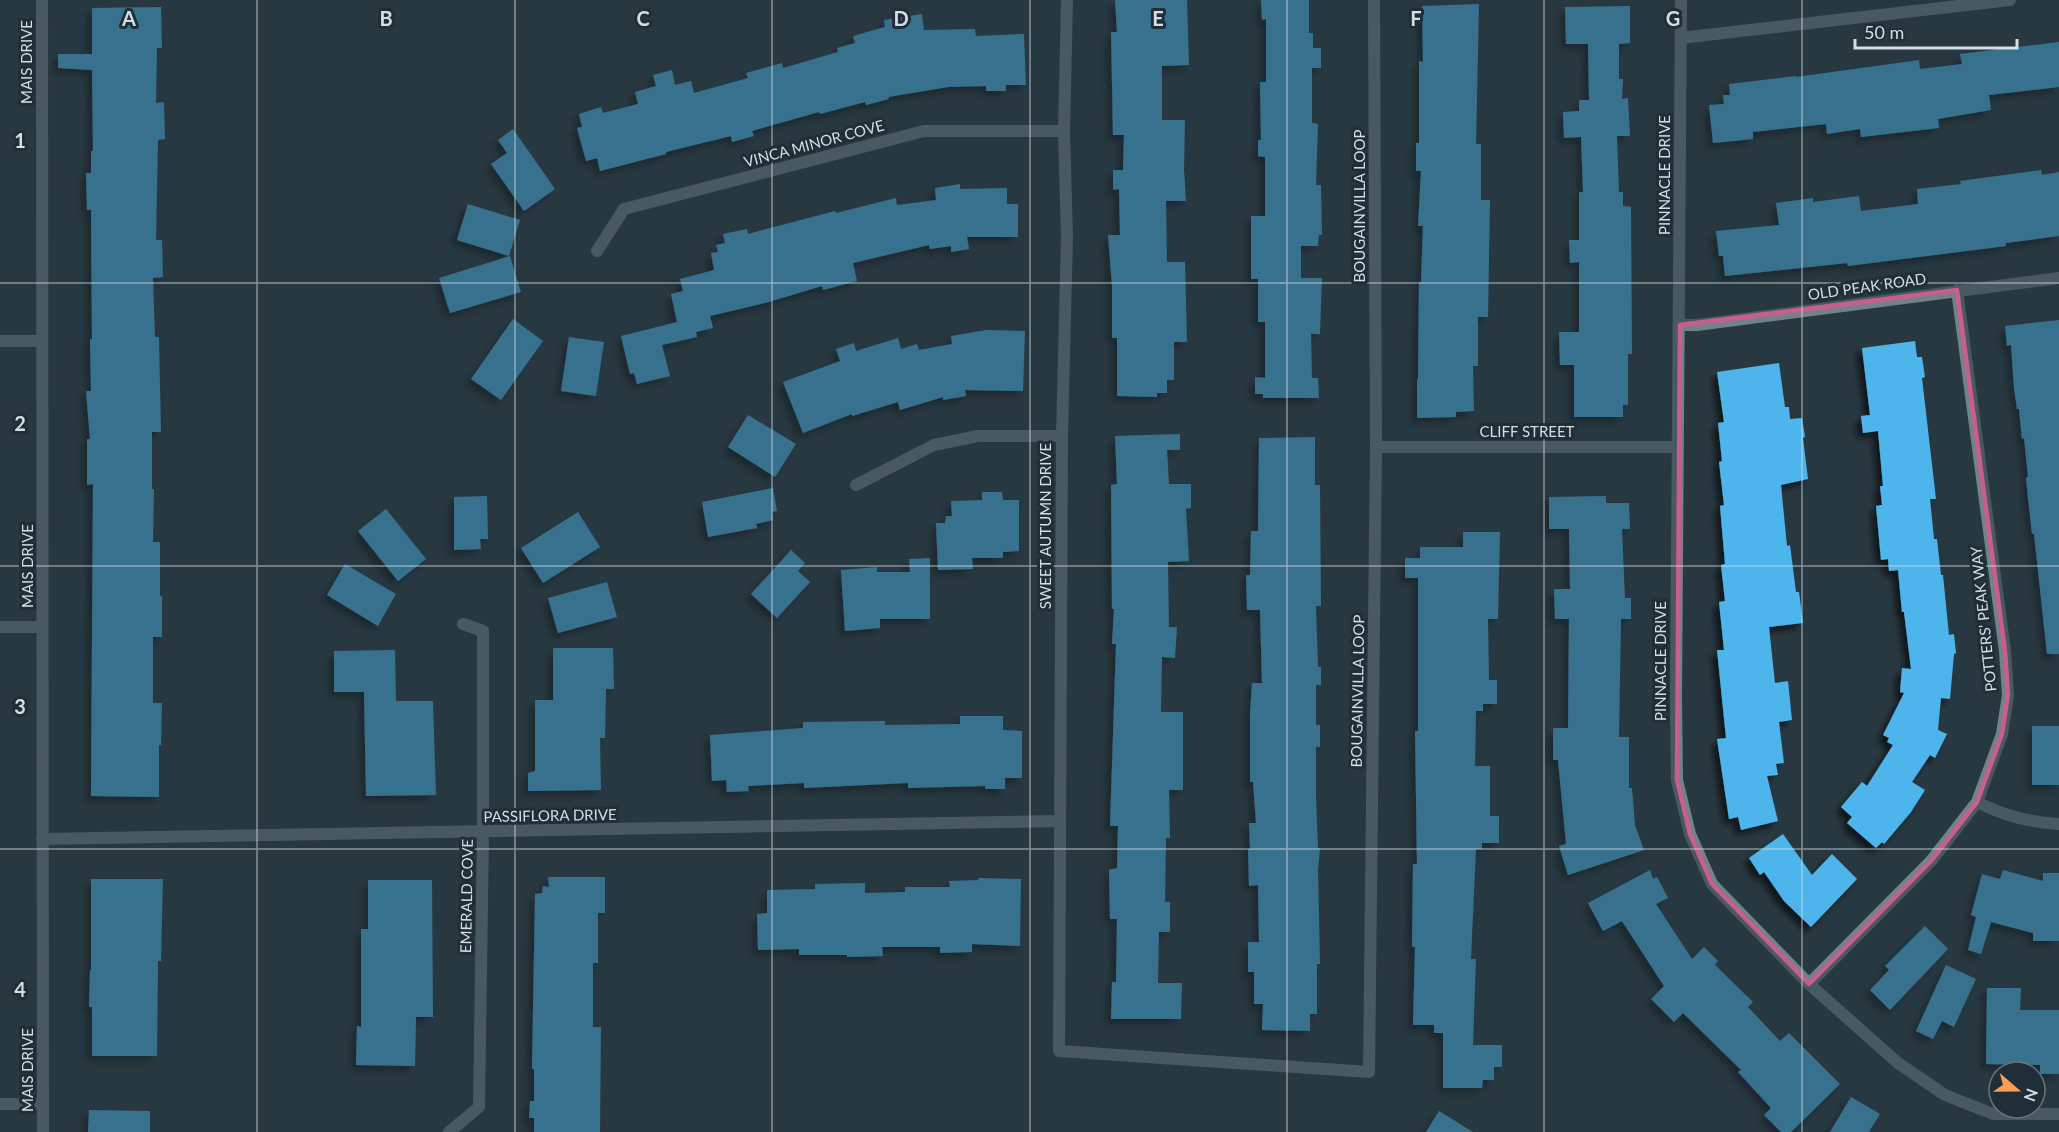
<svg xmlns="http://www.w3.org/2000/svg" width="2059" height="1132" font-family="Lato,sans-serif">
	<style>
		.building { fill: #4db5ec; filter: url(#shadow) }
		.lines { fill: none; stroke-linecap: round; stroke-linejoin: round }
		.street { stroke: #71828d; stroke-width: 12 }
		.marked { fill: none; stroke: #c95d8b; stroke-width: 4.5; stroke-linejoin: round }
		.grid { fill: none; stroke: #d5dee4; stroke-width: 1.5; stroke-opacity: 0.55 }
		.labels { text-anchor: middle; stroke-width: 6; stroke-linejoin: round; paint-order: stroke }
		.street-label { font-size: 15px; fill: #d5dee4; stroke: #1f2e37 }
		.grid-label { font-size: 20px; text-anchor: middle; font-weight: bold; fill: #d5dee4; stroke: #1f2e37; stroke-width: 6; stroke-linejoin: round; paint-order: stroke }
	</style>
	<defs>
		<filter id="shadow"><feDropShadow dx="-5.5" dy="5.5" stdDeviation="3" flood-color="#0009"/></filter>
	</defs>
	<rect width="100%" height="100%" fill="#283841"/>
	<path class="building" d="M1115 0H1187L1189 65 1162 66V120H1185L1184 168 1186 201H1166L1167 262H1185L1187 342H1174V380H1167V393H1157V397L1117 396V338H1112V286L1108 235H1120L1119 189 1113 190V170H1123L1124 135H1113L1111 32H1117Z
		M1261 0H1309V33H1313V48H1321V68H1312V123L1318 124 1316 185H1321L1322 235H1319L1318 246H1301V278H1322L1320 334H1311L1312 378H1318L1319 398H1263V394H1255V377L1265 378V322H1258V279H1251V216H1265V157L1258 156V140H1261L1260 82H1266V19L1262 20Z
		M1479 4 1476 144H1481V200H1490L1488 317H1478V366H1473L1474 411 1456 412V417L1417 418V379H1418L1419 282H1421L1423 226H1418L1421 171H1416V143H1419V61L1423 62 1422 6Z
		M1630 6V43L1619 44V79H1623L1622 99 1628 98 1630 136H1617L1619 192H1623V206L1631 207 1632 354H1628V405H1623V417H1574V365H1560L1559 332H1579V262L1570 263 1569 240H1579V192H1583L1581 137 1564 138 1563 112 1579 111V100H1589L1588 44H1566L1565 7Z
		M161 7 162 48H157L156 103 164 102 165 139 158 140 156 240H162L163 277 153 278 155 337H159L161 432H152V489H154L153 542H160V596H162V637H153V703H162L161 745H159V797L91 796 93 484 87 485V439H90L86 391H91L90 339H92L91 210H87L86 173H91V151H93L92 70 58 68V54H92V8Z
		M922 14 924 30 975 29 976 36 1024 34 1026 85H1006V91H986V86L948 87 888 97 889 99 866 105 865 102 820 114 819 112 752 131 754 136 732 142 731 136 666 152V154L600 171 597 158 586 161 577 128 582 127 579 114 601 107 603 113 638 104 635 92 656 86 653 75 672 70 675 85 691 81 694 93 748 78 746 73 782 63 783 68 838 52 837 48 855 43 853 36 885 27 884 20Z
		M2059 42V87L1989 95 1991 110 1938 119 1939 128 1861 137 1860 129 1827 134 1826 124 1753 132V139L1713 143 1709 105 1724 104 1723 95H1730L1729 84 1796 76V77L1919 60 1920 69 1962 64 1960 54Z
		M513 129 555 189 524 211 491 164 507 153 498 140Z
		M2041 170 2042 175 2059 172V236L2006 243V246L1848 266 1847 263 1725 276 1723 256H1719L1716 231 1779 225 1776 203 1813 198V202L1859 196 1861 211 1918 204 1917 189 1961 184 1960 181Z
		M960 184V189L1007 188V204H1018V237H967L969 249 951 252V246L930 249 929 245 853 263 857 281 823 290 822 286 765 303 710 316 713 328 696 332 697 337 662 345 670 376 637 384 634 373 630 374 621 336 677 322 671 294 683 291 680 279 714 270 711 253 718 252 716 245 725 243 723 234 747 229 748 234 835 211 836 213 896 198 897 205 936 200 935 188Z
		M468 204 520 220 509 256 457 240Z
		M510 256 521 292 450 313 439 278Z
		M513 319 543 341 501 400 471 379Z
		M2059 320V654H2047L2034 534H2032L2028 498 2026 478 2028 477 2024 438 2022 439 2019 409H2017L2014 388 2011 345 2007 346 2005 326Z
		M986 330 1025 331 1023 391 965 390 966 396 943 400V397L900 410 898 402 852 416V414L803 433 783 382 840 361 836 349 854 343 856 351 898 338 901 349 917 344 919 350 952 344 951 336Z
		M569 337 604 342 596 396 561 391Z
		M1915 341 1917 357H1922L1925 377 1922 378 1936 499H1930L1934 539H1937L1941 575H1943L1949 635 1954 634 1956 653 1954 654 1950 699 1941 698 1938 730 1947 734 1935 758 1930 755 1912 782 1925 790 1911 812 1884 844 1882 842 1876 848 1847 823 1852 817 1841 807 1862 782 1867 786 1893 745 1887 742 1889 738 1883 735 1904 693 1900 692 1902 668 1911 669 1904 612H1902L1898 570 1889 571 1888 559 1881 560 1876 506 1882 505 1880 486H1883L1878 431 1863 433 1861 416 1870 415 1862 348Z
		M1779 363 1785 407H1789L1790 419 1802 418 1805 437 1803 438 1808 479 1781 485 1787 546 1790 545 1796 592H1799L1803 623 1769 627 1775 683 1788 681 1792 720 1779 722 1784 763 1776 764 1778 775 1767 776 1778 821 1741 830 1738 817 1729 819 1717 739 1726 738 1717 650H1724L1719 602 1725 601 1721 565 1725 564 1720 506 1724 505 1719 462 1722 461 1718 423 1724 422 1717 372Z
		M748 415 796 444 775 477 728 447Z
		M1180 434V450H1167L1169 484H1191V508L1186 509 1189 561 1168 562 1169 627H1177L1175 658 1162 657 1161 712H1183V790H1169L1170 838H1166L1165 902H1170V932H1159L1158 983H1182L1181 1019H1111L1112 982H1116L1117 919H1110L1109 870 1117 868 1118 826H1110L1116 644H1112L1114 609H1112L1111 485 1117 484 1115 436Z
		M1315 437V485H1320L1321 606H1316L1318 667H1321V685H1316V725H1320V747H1316V797L1318 848H1320L1318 870 1320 964H1317V1014H1310V1031L1262 1030 1263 1004H1254V972H1248V942H1259L1258 885 1249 886 1248 849H1250L1249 823H1256L1253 782H1250V714L1252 683H1262L1260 610H1247L1246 575H1250L1251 531H1258L1259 438Z
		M773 488 777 511 772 512 773 520 756 524 757 528 708 537 702 502Z
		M982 492H1002L1003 500H1019V551L1003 552V558H972L973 569 938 570 936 523H945L946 516H952L951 501 982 500Z
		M487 496 488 539H480L481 549 454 550V497Z
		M1606 496V503H1629L1630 529H1622L1625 598H1631V619H1621L1619 737H1629V788H1632L1635 825 1644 850 1568 875 1559 846 1566 844 1558 760H1553V728H1568L1569 619H1555L1554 589H1570L1569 529H1549V497Z
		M386 509 426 559 398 581 358 531Z
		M578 512 600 547 543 583 521 548Z
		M1463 532H1500L1498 619H1488L1489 680H1497V704H1483V711H1476L1475 766H1490V816H1499V843H1482V849H1476L1471 959H1476L1473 1045H1502V1067H1494V1080H1483L1482 1088H1443V1033H1434V1025H1413L1415 947H1412L1413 864H1417L1415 731H1418V578H1405V558H1420V547H1463Z
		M791 550 805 563 798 571 810 582 777 618 751 594Z
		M930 558V619H880V628L845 631 841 570 877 567V572H910L909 559Z
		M345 564 396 594 378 626 327 595Z
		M607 582 617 617 558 633 548 598Z
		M553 648H613L614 689H606L605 738H600L601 790 528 791V773L535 771V700H553Z
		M395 650 396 701H433L436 795 366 796 364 692H334V651Z
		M960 716H1003V730L1022 731V778H1005V789H985V786L908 788V783L804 788V783L748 786 749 791 727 792 726 780 712 781 710 735 803 728V722L885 721V725L960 724Z
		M2032 726H2059V785H2032Z
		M1783 834 1812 875 1832 854 1857 879 1811 927 1784 901 1764 872 1760 875 1749 858Z
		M1650 870 1653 879 1657 877 1668 898 1656 904 1692 959 1704 947 1718 961 1715 965 1753 1002 1748 1007 1780 1041 1789 1033 1840 1084 1791 1132H1781L1764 1115 1771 1108 1738 1072 1741 1070 1683 1013 1674 1022 1651 999 1664 986 1622 921 1603 931 1588 903Z
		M2003 870 2043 881V873H2059V941H2033V933L1991 922 1981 954 1968 950 1976 917 1971 915 1982 874 2000 879Z
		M548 877H605V913H598V963H593V1027H601L600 1132H534V1118H529L530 1101H534V1069H532L535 894 542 893 543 886 549 887Z
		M979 878 1021 879 1020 946 972 944V952L940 953V947H882L883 956 847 957V955H799V949L758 950 757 914 767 913V890L815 889V884L865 883V893L905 892V887H950L949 881 978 880Z
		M91 879H163L161 961H158L157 1056H92V1007H89L90 970H91Z
		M368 880H432L433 1017H416L415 1066 356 1065 357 1026 361 1027V929H368Z
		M1925 926 1948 949 1890 1010 1870 990 1889 970 1885 966Z
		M1946 965 1976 979 1954 1027 1942 1021 1933 1039 1916 1031Z
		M1987 988H2021L2020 1010H2059V1074H2040V1065L1986 1064Z
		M1851 1097 1880 1114 1869 1132H1830Z
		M89 1110 150 1111V1132H88Z
		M1439 1111 1473 1132H1426Z"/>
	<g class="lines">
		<path class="street" d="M42 0 43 1132
			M1067 0 1064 131 1067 236 1062 436 1059 1051 1369 1072 1376 447 1374 0
			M1681 0 1676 698 1677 780 1690 834 1712 884 1809 984 1898 1063 1945 1095 1993 1114H2059
			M1681 38 2010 0
			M597 251 624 209 924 131H1064
			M1680 325H1697L2059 278
			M0 341H42
			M1376 447H1678
			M856 485 934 445 978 436H1062
			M0 627H42
			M1977 802C2005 816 2028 822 2059 824
			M42 839 1059 821
			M1809 984 1931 861 1977 802 2002 734 2008 695 2005 651 1957 290
			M0 1104H43
			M449 1132 479 1107 483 832V631L463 624"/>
	</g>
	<path d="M0 0H2059V1132H0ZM1957 290 2005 651 2008 695 2002 734 1977 802 1931 861 1809 984 1712 884 1690 834 1677 780 1680 325Z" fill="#283841" fill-opacity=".55" fill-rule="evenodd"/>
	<path class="marked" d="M1957 290 2005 651 2008 695 2002 734 1977 802 1931 861 1809 984 1712 884 1690 834 1677 780 1680 325Z"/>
	<path class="grid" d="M257 0V1132M515 0V1132M772 0V1132M1030 0V1132M1287 0V1132M1544 0V1132M1802 0V1132M0 283H2059M0 566H2059M0 849H2059"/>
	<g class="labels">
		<g class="street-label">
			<text transform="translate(27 62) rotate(-90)" y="5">MAIS DRIVE</text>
			<text transform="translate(814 144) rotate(-15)" y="5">VINCA MINOR COVE</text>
			<text transform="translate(1665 175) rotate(-90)" y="5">PINNACLE DRIVE</text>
			<text transform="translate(1360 206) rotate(-90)" y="5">BOUGAINVILLA LOOP</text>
			<text transform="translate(1867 287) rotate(-8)" y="5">OLD PEAK ROAD</text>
			<text x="1527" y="437">CLIFF STREET</text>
			<text transform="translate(1046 526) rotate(-90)" y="5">SWEET AUTUMN DRIVE</text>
			<text transform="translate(28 566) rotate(-90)" y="5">MAIS DRIVE</text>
			<text transform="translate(1984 619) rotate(-96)" y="5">POTTERS' PEAK WAY</text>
			<text transform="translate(1661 661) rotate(-90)" y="5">PINNACLE DRIVE</text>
			<text transform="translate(1358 691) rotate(-89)" y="5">BOUGAINVILLA LOOP</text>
			<text transform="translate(550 816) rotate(-1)" y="5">PASSIFLORA DRIVE</text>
			<text transform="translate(467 896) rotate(-89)" y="5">EMERALD COVE</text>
			<text transform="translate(28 1070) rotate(-90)" y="5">MAIS DRIVE</text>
		</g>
	</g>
	<g class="grid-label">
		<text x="129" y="26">A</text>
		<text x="386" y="26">B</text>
		<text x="643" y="26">C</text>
		<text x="901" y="26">D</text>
		<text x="1158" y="26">E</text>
		<text x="1416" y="26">F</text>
		<text x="1673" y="26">G</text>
		<text x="20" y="148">1</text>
		<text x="20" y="431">2</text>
		<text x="20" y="714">3</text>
		<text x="20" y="997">4</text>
	</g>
	<g transform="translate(2017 1090) rotate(110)"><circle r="28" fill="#1f2e37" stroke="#68747c" stroke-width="1.5"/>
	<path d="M0-4.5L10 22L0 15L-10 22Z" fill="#fd9d55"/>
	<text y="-9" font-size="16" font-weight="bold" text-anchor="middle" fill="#d5dee4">N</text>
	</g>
	<path d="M1855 39v9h162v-9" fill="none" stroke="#d5dee4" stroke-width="3"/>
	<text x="1864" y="39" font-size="18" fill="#d5dee4" stroke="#1f2e37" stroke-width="4.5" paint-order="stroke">50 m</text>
</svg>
